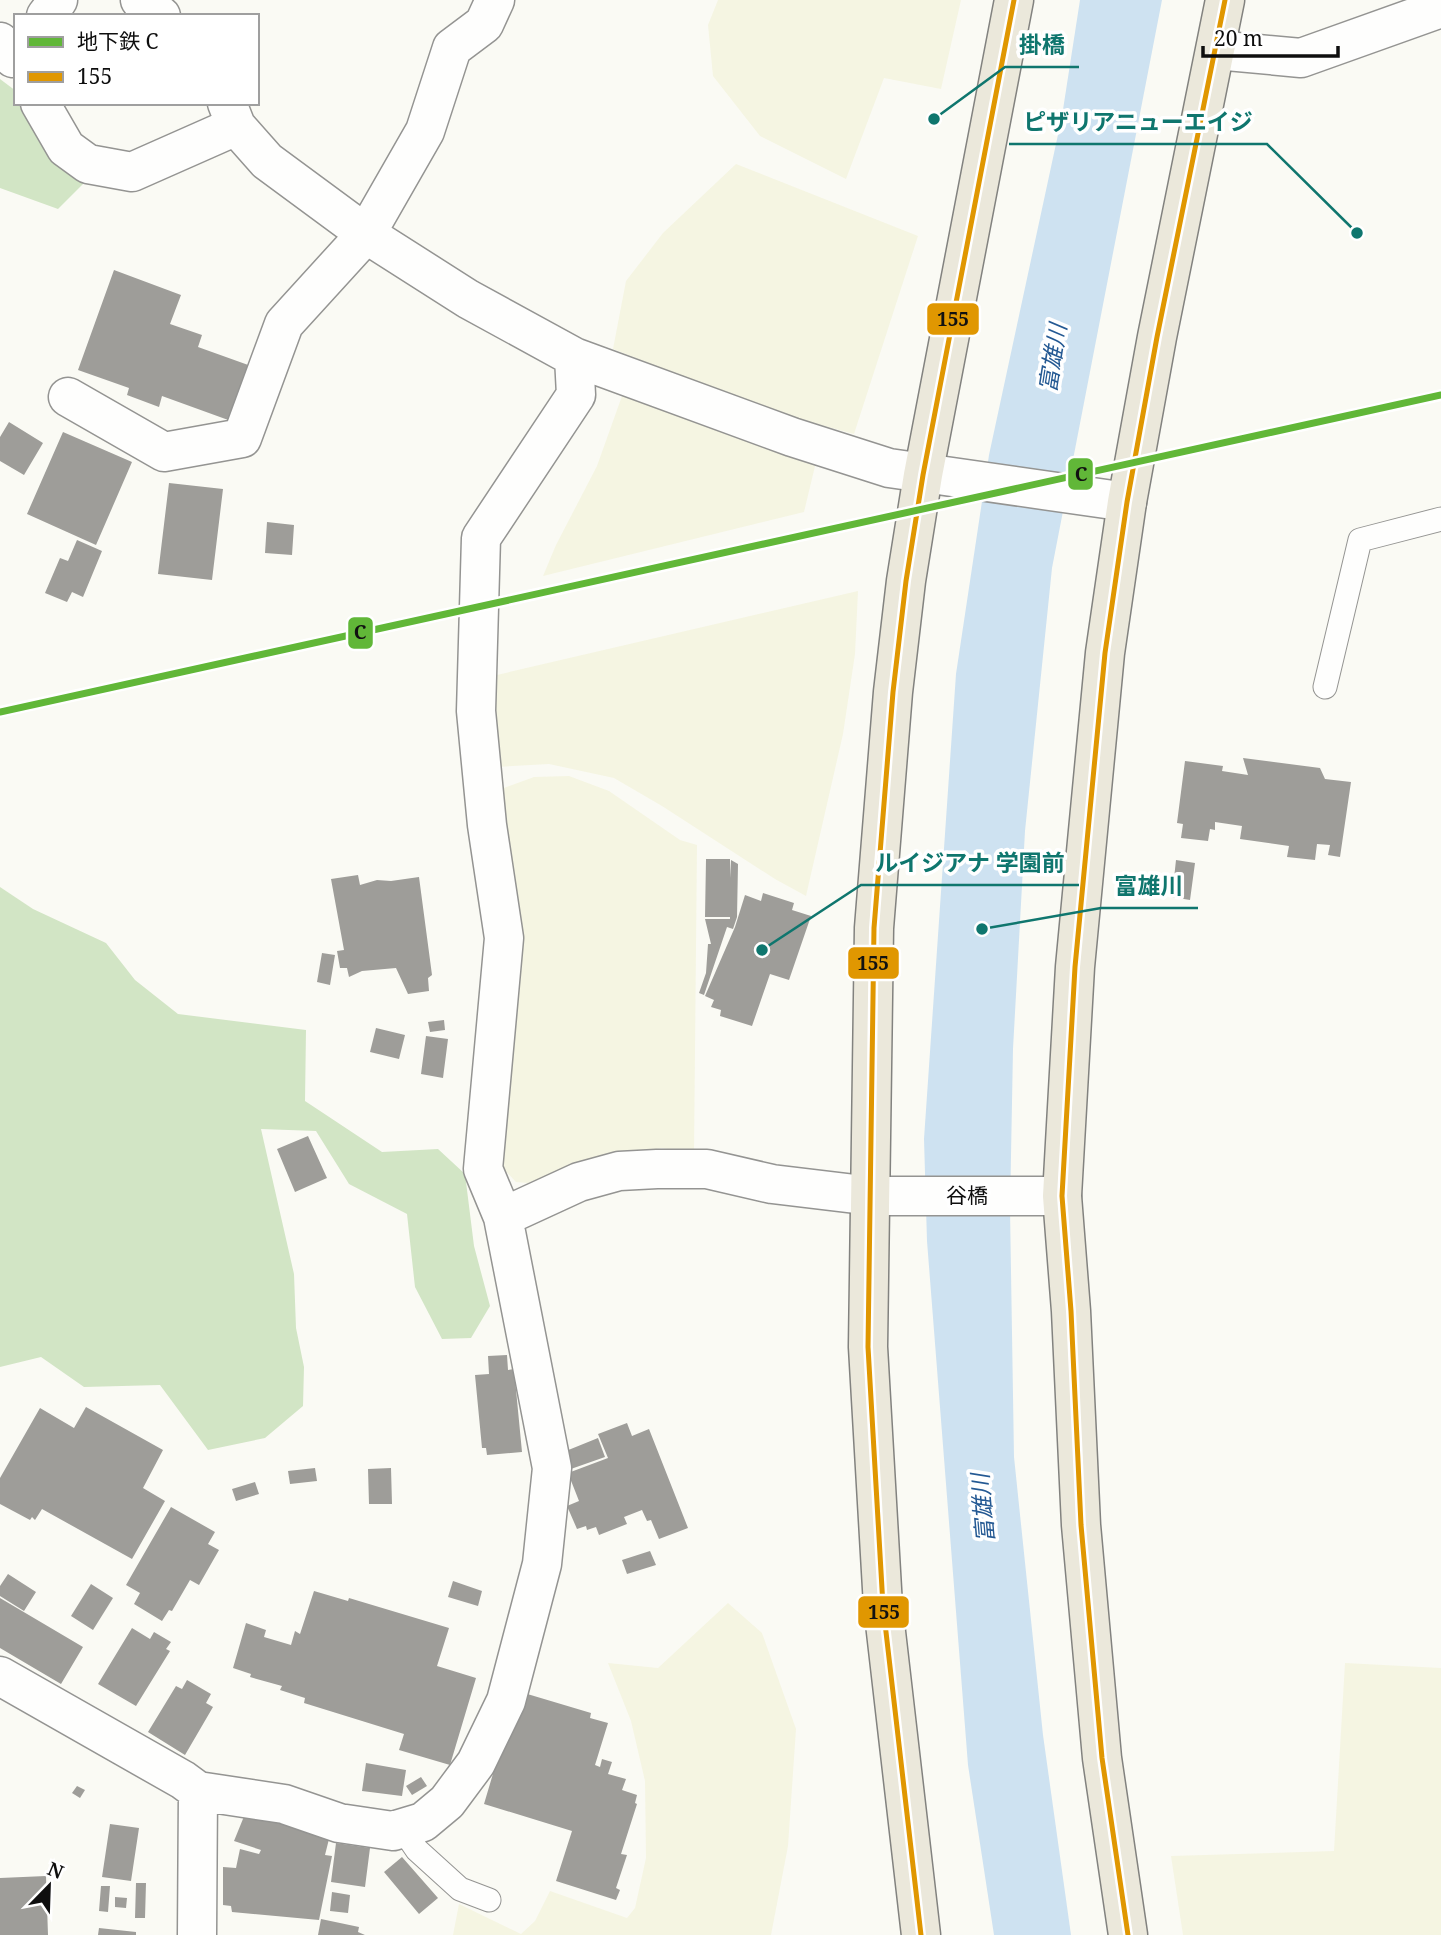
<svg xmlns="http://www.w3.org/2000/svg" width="1441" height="1935" font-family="'Noto Serif','Noto Sans JP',serif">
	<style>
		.farmland { fill: #f5f5e2 }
		.forest { fill: #d2e5c5 }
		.water { fill: #cee2f1 }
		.building { fill: #9e9d99 }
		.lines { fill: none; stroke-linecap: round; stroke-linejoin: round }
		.lane-casing { stroke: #949492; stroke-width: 25 }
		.street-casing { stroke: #949492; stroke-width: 41 }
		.primary-casing { stroke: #82827f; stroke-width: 41 }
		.lane { stroke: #fefefd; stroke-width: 23 }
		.street { stroke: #fefefd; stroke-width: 38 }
		.primary { stroke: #ebe8db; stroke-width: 38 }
		.bus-1-casing { stroke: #fff; stroke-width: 10 }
		.bus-1 { stroke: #e09701; stroke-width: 5 }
		.metro-1-casing { stroke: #fff; stroke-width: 12 }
		.metro-1 { stroke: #61b738; stroke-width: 7 }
		.labels { text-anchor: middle; stroke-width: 7; stroke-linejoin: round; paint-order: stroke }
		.street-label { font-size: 21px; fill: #0e0e0e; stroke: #fff }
		.water-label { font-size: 23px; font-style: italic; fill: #245993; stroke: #fff }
		.leader { fill: none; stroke: #0f766e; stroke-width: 2.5 }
		.callout-dot { fill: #0f766e; stroke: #fff; stroke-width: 2.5 }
		.callout-label { font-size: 23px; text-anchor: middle; font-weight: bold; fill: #0f766e; stroke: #fff; stroke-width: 7; stroke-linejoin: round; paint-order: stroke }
		.line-badge { stroke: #fff; stroke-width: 2.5 }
		.pale-badge-label { font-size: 19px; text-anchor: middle; font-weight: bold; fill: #111 }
	</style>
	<rect width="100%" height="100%" fill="#fafaf4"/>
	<path class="farmland" d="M718 0H961L941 89 884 78 846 179 760 136 713 76 708 25Z
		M736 164 918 236 854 434 773 412 613 349 626 281 663 233Z
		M622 396 690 415 816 462 804 512 543 576 556 545 597 466Z
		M858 591 855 654 843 734 806 896 775 879 662 806 614 778 549 764 497 767 488 677Z
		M569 776 609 791 680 840 697 845 694 1154 662 1148 639 1152 555 1172 528 1183 516 1182 498 1163 501 789 534 777Z
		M728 1603 762 1633 796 1729 788 1846 771 1935H453L459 1904 521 1934 535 1921 550 1891 627 1918 635 1908 646 1858 645 1781 631 1721 608 1663 658 1668Z
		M1345 1663 1441 1668V1935H1183L1171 1856 1334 1851Z"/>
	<path class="forest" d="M0 79 16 91V103H31L106 161 58 209 0 188Z
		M0 887 33 909 106 943 135 980 178 1014 306 1030 305 1101 382 1152 438 1149 465 1174 474 1246 490 1306 471 1338 442 1339 415 1287 407 1214 349 1184 316 1131 261 1129 294 1274 296 1328 304 1367 303 1406 265 1438 208 1450 160 1385 84 1387 41 1357 0 1367Z"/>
	<path class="water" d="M1080 0H1162L1052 568 1025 831 1013 1049 1010 1209 1014 1457 1043 1735 1071 1935H994L968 1765 927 1241 924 1139 956 674 989 455 1062 116Z"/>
	<path class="building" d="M114 270 181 295 170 324 202 335 198 347 251 366 231 421 162 396 159 407 127 395 129 388 78 370Z
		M9 422 43 443 24 475 0 461V437Z
		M63 432 132 462 96 545 27 514Z
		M169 483 223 489 212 580 158 574Z
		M267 522 294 525 292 555 265 553Z
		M77 540 102 551 83 597 72 592 67 602 45 593 60 558 68 561Z
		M1243 758 1320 768 1325 779 1351 782 1340 857 1328 855 1330 845 1317 844 1315 860 1287 857 1289 846 1240 839 1242 826 1215 822V830L1210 829 1208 841 1181 838 1183 824 1177 823 1185 761 1223 766 1222 771 1248 775Z
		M706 859H730V878L731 860 738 864 737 917 733 929 727 927 704 995 699 993 706 973 708 944H711L705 919H730V917H705Z
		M1176 860 1195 863 1190 900 1172 897Z
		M358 875 360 885 377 880 391 881 419 877 432 975 428 978 429 991 408 994 396 968 362 971 349 977 347 968H340L337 951 344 950 331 879Z
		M763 893 794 903 792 910 811 916 789 980 770 974 752 1026 720 1016 721 1010 711 1007 714 1000 705 996 735 927 745 895 761 901Z
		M322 953 335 955 330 985 317 982Z
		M444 1020 445 1030 430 1032 428 1022Z
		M376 1028 405 1035 399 1059 370 1052Z
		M426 1036 448 1039 443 1078 421 1074Z
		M308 1136 327 1178 295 1192 277 1149Z
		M507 1355 508 1370 514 1369 522 1452 487 1455 486 1448H482L475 1375 489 1374 488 1356Z
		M86 1407 163 1450 143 1488 165 1501 132 1559 42 1509 35 1520 32 1517 30 1520 0 1504V1478L40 1408 74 1428Z
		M627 1423 632 1436 649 1429 688 1528 659 1539 651 1520 647 1521 642 1510 624 1517 627 1524 599 1535 596 1527 587 1530 586 1526 577 1529 567 1506 579 1501 568 1473 608 1458 598 1434Z
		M598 1438 605 1457 568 1470 561 1453Z
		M315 1468 317 1481 290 1484 288 1471Z
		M391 1468 392 1504H369L368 1469Z
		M255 1482 259 1494 236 1501 232 1489Z
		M171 1507 215 1532 208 1544 219 1550 199 1585 190 1580 172 1611 169 1610 162 1621 134 1604 140 1593 126 1585Z
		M650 1551 656 1565 627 1574 622 1560Z
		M8 1574 36 1592 24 1611 0 1596V1586Z
		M453 1581 482 1591 478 1606 448 1597Z
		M91 1584 113 1598 93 1630 71 1616Z
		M314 1591 348 1601 349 1598 449 1628 437 1666 476 1678 450 1765 399 1750 404 1734 304 1703 305 1698 280 1690 282 1686 250 1677 251 1674 233 1668 246 1623 266 1630 264 1637 291 1645 295 1631 300 1634Z
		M0 1598 83 1647 61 1684 0 1648Z
		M132 1628 150 1639 154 1632 171 1642 166 1649 170 1651 136 1706 98 1684Z
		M187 1680 211 1694 206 1703 213 1707 185 1755 148 1732 176 1686 182 1689Z
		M524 1693 591 1713 590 1718 608 1723 595 1765 600 1767 602 1759 612 1762 608 1774 626 1779 622 1790 637 1795 635 1803 637 1804 621 1854 627 1855 616 1888 620 1890 616 1900 556 1881 572 1831 484 1804 503 1740 508 1742Z
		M366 1763 406 1770 402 1796 362 1791Z
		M421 1777 427 1786 412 1795 406 1786Z
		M77 1786 85 1790 80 1798 72 1793Z
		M247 1809 330 1835 325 1855 332 1856 319 1920 232 1912 231 1906 223 1905V1867L236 1868 240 1849 259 1854 261 1850 234 1841Z
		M110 1824 139 1828 131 1881 102 1877Z
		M336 1843 370 1848 365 1887 331 1882Z
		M402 1857 438 1898 419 1914 384 1872Z
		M46 1876 48 1935H0V1878Z
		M136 1883H146L145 1918H135Z
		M101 1886H110L108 1912 99 1911Z
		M332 1892 350 1895 348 1913 330 1911Z
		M115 1897 127 1898 126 1908 115 1907Z
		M321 1919 359 1927 358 1932 365 1935H318Z
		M99 1928 136 1932V1935H98Z"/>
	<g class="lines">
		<g class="lane-casing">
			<path id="lane" d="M1325 687 1360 540 1441 519
				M402 1828 417 1850 460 1889 489 1900"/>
		</g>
		<g class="street-casing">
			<path id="street" d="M140 0 161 16
				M46 16 58 0
				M0 42 13 58
				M1216 50 1301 58 1441 8
				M40 103 66 148 88 164 132 172 236 126
				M227 103 236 126 267 161 366 234 468 299 574 357 792 437 889 468 1127 502
				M68 397 164 452 242 438 284 324 366 234 425 131 452 48 484 24 495 0
				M503 1217 579 1182 619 1171 657 1169H707L772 1184 872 1196H1062
				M0 1676 183 1780 198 1791 197 1935
				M198 1791 284 1804 339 1823 393 1831 423 1822 447 1802 476 1763 506 1701 542 1564 552 1468 503 1217 483 1169 504 938 487 825 476 711 481 538 576 395 574 357"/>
		</g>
		<g class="primary-casing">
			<path id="primary" d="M921 1935 883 1606 868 1347 874 928 893 692 906 581 923 475 1014 0
				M1128 1935 1102 1758 1081 1525 1071 1311 1062 1196 1075 967 1105 653 1127 502 1157 337 1225 0"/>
		</g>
		<use href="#lane" class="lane"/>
		<use href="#street" class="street"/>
		<use href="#primary" class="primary"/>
		<g class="bus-1-casing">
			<path id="bus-1" d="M921 1935 883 1606 868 1347 874 928 893 692 906 581 923 475 1014 0
				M1128 1935 1102 1758 1081 1525 1071 1311 1062 1196 1075 967 1105 653 1127 502 1157 337 1225 0"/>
		</g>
		<use href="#bus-1" class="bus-1"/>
		<g class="metro-1-casing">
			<path id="metro-1" d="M0 712 1441 395"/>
		</g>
		<use href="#metro-1" class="metro-1"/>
	</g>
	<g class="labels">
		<g class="street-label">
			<text x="967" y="1203">谷橋</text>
		</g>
		<g class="water-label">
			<text transform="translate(1053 358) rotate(-81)" y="8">富雄川</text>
			<text transform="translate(983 1508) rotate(-95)" y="8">富雄川</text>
		</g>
	</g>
	<path class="leader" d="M934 119L1005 67H1079M1357 233L1267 144H1009M762 950L861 885H1079M982 929L1101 908H1198"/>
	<g class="callout-dot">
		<circle cx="934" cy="119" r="7"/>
		<circle cx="1357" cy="233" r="7"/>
		<circle cx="762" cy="950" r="7"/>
		<circle cx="982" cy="929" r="7"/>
	</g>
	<g class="callout-label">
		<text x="1042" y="53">掛橋</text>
		<text x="1138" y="130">ピザリアニューエイジ</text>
		<text x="970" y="871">ルイジアナ 学園前</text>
		<text x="1149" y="894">富雄川</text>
	</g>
	<g class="line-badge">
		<rect x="926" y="302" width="54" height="34" rx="7" fill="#e09701"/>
		<rect x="1067" y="457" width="27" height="34" rx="7" fill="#61b738"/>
		<rect x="347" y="616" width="27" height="34" rx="7" fill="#61b738"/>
		<rect x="847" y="946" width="53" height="34" rx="7" fill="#e09701"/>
		<rect x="857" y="1595" width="53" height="34" rx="7" fill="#e09701"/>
	</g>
	<g class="pale-badge-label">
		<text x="953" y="326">155</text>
		<text x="1081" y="481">C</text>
		<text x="360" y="639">C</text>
		<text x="873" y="970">155</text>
		<text x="884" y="1619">155</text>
	</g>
	<rect x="14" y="14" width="245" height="91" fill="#ffffff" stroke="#9f9f9f" stroke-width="2"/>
	<rect x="28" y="37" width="35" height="10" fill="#61b738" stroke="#9f9f9f" stroke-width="2"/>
	<text x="77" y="49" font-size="21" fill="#0e0e0e">地下鉄 C</text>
	<rect x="28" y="72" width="35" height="10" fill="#e09701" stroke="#9f9f9f" stroke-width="2"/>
	<text x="77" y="84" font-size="21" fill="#0e0e0e">155</text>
	<g transform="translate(49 1886) rotate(23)" stroke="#ffffff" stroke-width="5" paint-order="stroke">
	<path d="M0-5L12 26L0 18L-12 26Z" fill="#0e0e0e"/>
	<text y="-10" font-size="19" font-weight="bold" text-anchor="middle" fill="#0e0e0e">N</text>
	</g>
	<path d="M1203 46v10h135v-10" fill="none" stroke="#0e0e0e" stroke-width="3.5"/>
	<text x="1214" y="46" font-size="21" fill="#0e0e0e" stroke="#ffffff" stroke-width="5" paint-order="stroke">20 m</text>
</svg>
